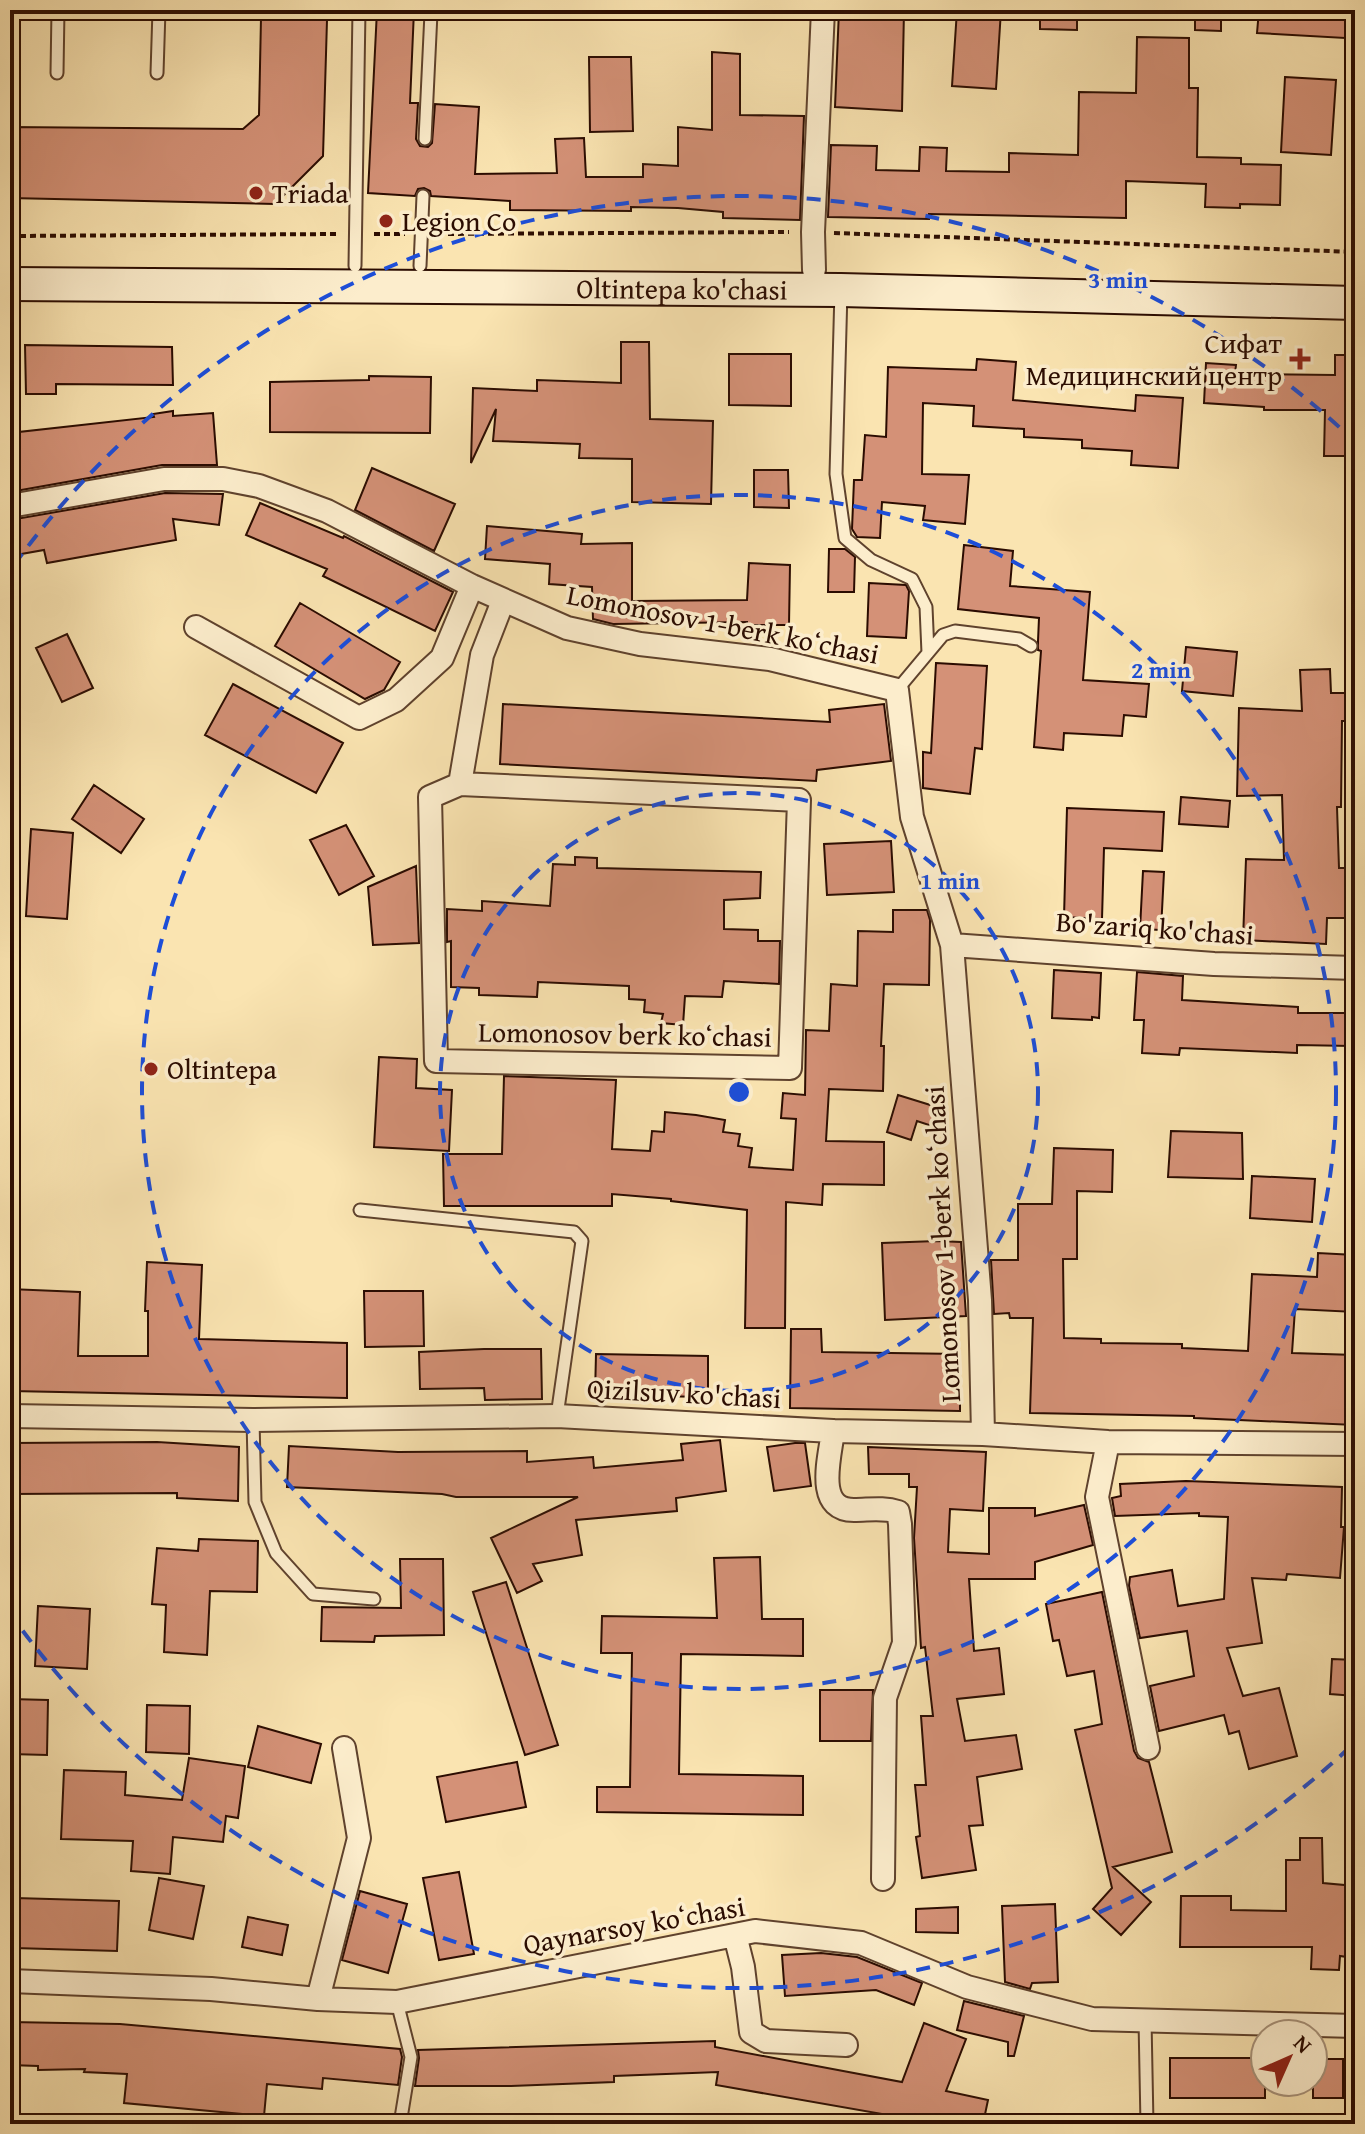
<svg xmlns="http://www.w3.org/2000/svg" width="1365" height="2134" font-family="'Gentium Book Plus',serif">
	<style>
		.building { fill: #d49177; stroke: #2b0c01; stroke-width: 2 }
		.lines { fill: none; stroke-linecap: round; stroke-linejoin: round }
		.service-casing { stroke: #5f422d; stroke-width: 15 }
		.minor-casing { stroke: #5f422d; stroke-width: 26 }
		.secondary-casing { stroke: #2b0c01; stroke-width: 36 }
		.path { stroke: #2b0c01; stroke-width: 4; stroke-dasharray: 6 4; stroke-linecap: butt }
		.service { stroke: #fcedcc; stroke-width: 11 }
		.minor { stroke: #fcedcc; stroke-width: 22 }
		.secondary { stroke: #fcedcc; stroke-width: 32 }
		.ring { fill: none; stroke: #1d4ed8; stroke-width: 4; stroke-dasharray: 14 10 }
		.poi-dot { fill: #8f2418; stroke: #fcedcc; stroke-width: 3 }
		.labels { text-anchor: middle; stroke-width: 7; stroke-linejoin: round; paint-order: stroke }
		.poi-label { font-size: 28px; fill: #2b0c01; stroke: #fcedcc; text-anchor: start }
		.street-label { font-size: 28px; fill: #2b0c01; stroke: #fcedcc }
		.centre { fill: #1d4ed8; stroke: #fcedcc; stroke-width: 4 }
		.ring-label { font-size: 24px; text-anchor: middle; font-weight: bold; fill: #1d4ed8; stroke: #fcedcc; stroke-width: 7; stroke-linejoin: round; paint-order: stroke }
	</style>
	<rect width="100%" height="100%" fill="#fae4b1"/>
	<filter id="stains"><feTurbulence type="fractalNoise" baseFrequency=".0025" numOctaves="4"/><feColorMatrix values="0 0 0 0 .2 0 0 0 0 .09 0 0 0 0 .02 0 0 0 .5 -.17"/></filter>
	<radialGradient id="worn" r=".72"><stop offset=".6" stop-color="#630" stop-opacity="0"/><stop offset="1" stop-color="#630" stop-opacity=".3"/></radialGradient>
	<path class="building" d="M377 10H414L410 103H418L416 139 420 146 428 147 432 143 435 104 479 107 475 174 557 173 555 139 584 138 586 177H643V164L678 166V127L712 130V52L740 54V115L804 116 800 220 723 218V212L678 208 631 207V211L510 210V201L431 196 430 191 424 188 418 189 415 196 368 193Z
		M839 10H904L902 111 835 107Z
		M957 10H1001L996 89 952 86Z
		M1040 10H1077V30L1040 29Z
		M1195 10H1221V31L1195 30Z
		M1259 10H1347L1345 38 1257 33Z
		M261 18 327 20 323 156 275 204 10 198V127L243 129 259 115Z
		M1137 37 1189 38V88H1198L1197 157 1241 158V164L1281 165 1280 205 1240 204V208L1205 207 1206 184 1126 181V218L929 214V219L828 217 831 145 877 146 876 170 919 171 920 147 947 148 946 171 1009 172V153L1078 155 1079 92 1136 93Z
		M589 57H631L633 131 590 132Z
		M1285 77 1336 80 1331 155 1281 152Z
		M621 342H649L650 419 713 421 711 504 632 502V459L579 458 580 444 493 441 496 409 471 463 473 388 537 391V380L621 383Z
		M25 345 172 347 173 385 56 384V394H26Z
		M729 354H791V406L729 405Z
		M1335 355H1355V456H1324L1325 410H1264V407L1204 403 1206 363 1236 365 1235 374 1335 375Z
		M977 359 1016 362 1013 400 1135 411 1136 395 1183 398 1178 468 1131 465 1132 451 1082 448V440L1024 437V429L973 426 974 406 923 403 922 474 969 475 965 524 923 520 925 506 882 502 880 538 857 537 852 529 854 480H862L865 435 886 437 888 367 976 370Z
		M369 376 431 377 430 433 270 432V382L369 380Z
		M173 411V416L213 413 217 465H162L10 492V433L154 417 153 414Z
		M372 468 455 504 434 551 355 510Z
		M754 470H788L789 508 754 507Z
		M165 493 223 494 219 525 173 519 176 540 47 563 44 550 10 556V520Z
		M260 503 343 538 344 536 453 592 435 631 323 576 327 569 246 535Z
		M487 526 582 534 581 544 632 543V601L747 600 749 563 790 565 789 625H747V622L613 624 593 619 592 587 549 584 550 564 485 559Z
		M964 545 1013 551 1010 586 1090 592 1083 680 1149 684 1146 717 1124 715 1122 736 1064 733 1063 750 1034 747 1041 651 1038 650V641L1039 618 958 609Z
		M829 549H845L855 557 854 592H828Z
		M869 583 906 585 909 591 906 638 867 636Z
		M300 603 400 662 384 690 365 699 275 646Z
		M67 634 93 688 62 702 36 648Z
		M1186 647 1237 652 1233 696 1182 691Z
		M936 663 987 666 982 749 975 748 970 794 923 788V752L931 753Z
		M1330 669 1331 693H1355V721H1342L1341 807H1337L1339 868H1355V918H1327L1326 944 1243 940 1246 859 1284 860 1282 795 1237 796 1239 708 1302 711 1300 670Z
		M233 684 343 743 316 793 205 735Z
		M503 704 830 722 829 710 884 704 891 761 817 770 816 781 500 764Z
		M94 785 144 819 121 853 72 819Z
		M1181 797 1230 801 1228 827 1179 824Z
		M1067 808 1164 812 1162 851 1104 848 1102 919 1064 917Z
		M346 825 374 876 339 895 310 840Z
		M31 829 73 833 67 919 26 916Z
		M891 841 894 892 827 895 824 844Z
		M575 857 597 858V868L761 872 760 898 724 900V929L758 930V941H780L779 984 724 981 722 997 685 996 683 1025 661 1023 663 1014 644 1012 645 1000 629 999V986L538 982 537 997 479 995V988L451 987V941L447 942V909L482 911V901L550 906 553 864 575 865Z
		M416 866 419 943 373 945 368 887Z
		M1143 871 1164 872 1161 930 1140 929Z
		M893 910H927L930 920 929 985 884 984 881 1046H884L883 1091 829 1089 826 1141 884 1142V1185L823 1184 822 1205 786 1202 785 1328H745L747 1210 671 1201V1199L612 1194V1206H444L443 1154H502L504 1076 616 1080 612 1149 650 1151 652 1131 664 1132 665 1112 696 1115 725 1120 723 1132 740 1134 738 1146 752 1148 749 1167 793 1170 796 1119 781 1118 783 1093 805 1095 806 1030 829 1031 831 984 857 986 858 931 893 932Z
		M1054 970 1101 973 1099 1018 1092 1017V1020L1052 1018Z
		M1137 972 1183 976 1182 1000 1298 1007V1013H1352V1046L1297 1045V1053L1180 1048 1179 1055 1142 1053 1144 1020H1134Z
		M379 1057 417 1059 416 1088 452 1090 449 1151 374 1147Z
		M898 1095 940 1108 935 1127 917 1121 911 1140 887 1132Z
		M1171 1131 1242 1133 1243 1179 1168 1177Z
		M1054 1148 1113 1150 1112 1192 1077 1191V1259H1063L1064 1338 1101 1339V1343L1182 1344V1348L1248 1351 1252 1274 1317 1277 1318 1253 1355 1255V1312L1295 1309 1292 1353 1355 1355V1425L1194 1418V1416L1030 1413 1033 1318H1010L1009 1313 994 1314 991 1260H1018V1204H1052Z
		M1252 1176 1315 1179 1312 1222 1250 1218Z
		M937 1241 961 1242 966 1316 885 1320 882 1243Z
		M147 1262 202 1265 199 1339 347 1343V1398L11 1391 10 1289 80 1292 78 1356H148V1311H145Z
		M364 1291H423L424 1346 365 1347Z
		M791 1329H821L822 1352 960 1354V1411L790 1408Z
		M484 1349H541L542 1399 485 1400 484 1388 420 1389 419 1352Z
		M596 1354 708 1356V1397L595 1395Z
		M720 1440 726 1491 676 1498 677 1511 576 1520 582 1555 533 1564 542 1581 517 1593 491 1538 578 1497H456L442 1494 287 1487 289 1446 398 1452 527 1451V1462L593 1457 594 1468 683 1460 681 1444Z
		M157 1442 239 1447 238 1501 177 1498V1493L10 1494V1443Z
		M795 1443H805L811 1486 774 1491 767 1447Z
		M868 1447 986 1452 983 1511 950 1509 948 1552 989 1554V1508H1035V1516L1084 1505 1093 1545 1035 1562V1579H969L974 1651 999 1648 1004 1694 957 1699 965 1741 1016 1735 1022 1769 977 1777 983 1825 969 1826 976 1870 922 1878 916 1837 920 1836 915 1785H926L921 1716H933L925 1647 921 1648 914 1538 917 1487H909V1474H869Z
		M1186 1481 1342 1487 1341 1527H1344L1340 1578 1287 1574 1286 1580 1252 1578 1262 1643 1227 1648 1243 1696 1279 1688 1297 1756 1249 1769 1239 1731 1229 1734 1224 1715 1159 1731 1150 1686 1194 1676 1187 1631 1140 1638 1129 1586 1130 1577 1172 1570 1178 1606 1224 1599 1228 1517 1199 1516V1513L1115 1516 1112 1498 1121 1496 1120 1484Z
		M199 1539 258 1541 257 1592 210 1591 207 1655 164 1652 166 1605 152 1604 157 1548 198 1551Z
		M760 1557 762 1619H803V1656L681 1654 679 1774 803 1776V1815L597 1812V1787H630L632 1653H601L602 1616 717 1618 714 1558Z
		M400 1559H443L444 1635 375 1636 374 1642 321 1641 322 1607 401 1608Z
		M506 1582 558 1745 525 1755 473 1592Z
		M1102 1592 1134 1751 1138 1758 1149 1762 1172 1852 1113 1867 1151 1902 1121 1935 1093 1909 1112 1888 1075 1730 1102 1724 1094 1671 1067 1676 1059 1640 1053 1641 1046 1604Z
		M38 1606 90 1609 87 1669 35 1666Z
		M1332 1659 1355 1660V1696L1330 1694Z
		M820 1690H873L871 1741H820Z
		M10 1699 48 1700 47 1755 10 1754Z
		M147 1705 190 1706 189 1754 146 1752Z
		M258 1726 321 1744 311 1783 248 1767Z
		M189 1758 245 1766 238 1818 226 1816 223 1842 173 1837 170 1874 131 1871 133 1841 61 1839 64 1770 126 1772 125 1795 182 1800Z
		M517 1762 526 1807 446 1822 437 1777Z
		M1300 1838H1322L1323 1883 1355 1886V1927H1347V1957L1340 1956 1339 1970 1311 1969 1312 1947H1180L1181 1896H1231V1910L1286 1911V1860H1300Z
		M459 1872 474 1954 439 1960 423 1878Z
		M159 1878 204 1886 193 1939 149 1930Z
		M360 1891 407 1904 388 1973 342 1960Z
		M15 1898 119 1901 117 1951 14 1948Z
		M1055 1904 1058 1982 1032 1983 1030 1989 1005 1982 1002 1906Z
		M958 1907V1933L916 1932V1909Z
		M248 1917 288 1925 282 1955 242 1947Z
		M821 1953 857 1957 922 1983 914 2005 876 1990 785 1996 782 1955Z
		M964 2001 1024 2016 1014 2056H1008V2042L957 2030Z
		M10 2022 120 2024 400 2049 402 2057 398 2085 323 2078 322 2089 267 2084 264 2116 124 2103 127 2074 84 2072 85 2069 38 2070V2066L10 2065Z
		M924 2023 966 2039 946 2091 988 2100 983 2124H886L888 2115 716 2085 718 2072 614 2076V2082L511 2086H415L419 2058 418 2050 715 2041V2047L902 2082Z
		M1170 2058H1265V2098H1170Z
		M1313 2059H1343V2098H1313Z"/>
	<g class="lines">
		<g class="service-casing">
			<path id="service" d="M57 73 58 10
				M157 73 159 10
				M425 139 431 13
				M355 266 359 10
				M420 266 423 196
				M841 291 836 474 845 538 871 560 912 579 926 607 928 653
				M897 690 943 635 955 631 1019 639 1031 646
				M360 1210 574 1232 582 1241 557 1416
				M253 1420 255 1502 276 1553 313 1594 374 1599
				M397 2002 411 2057 400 2124
				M1145 2020 1147 2124"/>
		</g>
		<g class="minor-casing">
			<path id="minor" d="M814 270 813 232 823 10
				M10 506 164 479H223L259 486 327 511 472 586 567 628 640 644 770 659 897 690 912 817 952 945 980 1300 983 1434
				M196 627 359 718 396 700 442 658 472 586
				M460 784 430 797 436 1061 790 1068 799 800 460 784 482 655 503 601
				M952 945 1214 964 1355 968
				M10 1416 253 1420 557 1416 833 1431 983 1434 1108 1442 1355 1444
				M833 1431C830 1457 814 1510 854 1510 869 1510 883 1507 898 1512L900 1524 904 1643 885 1698 883 1879
				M1108 1442 1097 1497 1148 1748
				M735 1935 743 1967 751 2032 766 2041 846 2045
				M10 1981 211 1989 318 1999 397 2002 755 1931 861 1943 967 1987 1092 2019 1355 2026
				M318 1999 359 1838 344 1748"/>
		</g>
		<g class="secondary-casing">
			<g id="secondary">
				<path id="s1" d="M10 284 841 290 1355 303"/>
			</g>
		</g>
		<path class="path" d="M834 233 1355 252
			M374 234H405
			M438 234 789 232
			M10 236 337 234"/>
		<use href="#service" class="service"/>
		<use href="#minor" class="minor"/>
		<use href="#secondary" class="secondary"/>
	</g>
	<g class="ring">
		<circle cx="739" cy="1092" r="299"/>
		<circle cx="739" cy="1092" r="597"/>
		<path d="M1350 1747A896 896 0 0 1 14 1619M14 565A896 896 0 0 1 1350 437"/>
	</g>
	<g class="poi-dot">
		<circle cx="256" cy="193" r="8"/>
		<circle cx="386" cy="221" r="8"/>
		<path d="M1296 347h8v8h8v8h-8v8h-8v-8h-8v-8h8z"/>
		<circle cx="151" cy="1069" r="8"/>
	</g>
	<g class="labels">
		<g class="poi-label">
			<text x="272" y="203">Triada</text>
			<text x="402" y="231">Legion Co</text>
			<text x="1282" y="353" text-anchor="end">Сифат<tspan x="1282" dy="32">Медицинский центр</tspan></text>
			<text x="167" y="1079">Oltintepa</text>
		</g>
		<g class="street-label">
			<text dy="10" stroke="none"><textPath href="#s1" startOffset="672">Oltintepa ko'chasi</textPath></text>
			<text transform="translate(723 624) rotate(11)" y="10">Lomonosov 1-berk koʻchasi</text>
			<text transform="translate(1155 928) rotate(4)" y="10">Bo'zariq ko'chasi</text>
			<text transform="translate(625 1034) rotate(1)" y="10">Lomonosov berk koʻchasi</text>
			<text transform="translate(942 1244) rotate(-93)" y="10">Lomonosov 1-berk koʻchasi</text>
			<text transform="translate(684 1393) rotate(3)" y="10">Qizilsuv ko'chasi</text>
			<text transform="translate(634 1925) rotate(-10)" y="10">Qaynarsoy koʻchasi</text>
		</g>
	</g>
	<circle cx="739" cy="1092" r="12" class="centre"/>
	<g class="ring-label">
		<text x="1118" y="288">3 min</text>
		<text x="1161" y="678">2 min</text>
		<text x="950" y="889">1 min</text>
	</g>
	<rect width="1365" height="2134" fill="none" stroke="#fae4b1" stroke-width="40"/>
	<rect x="12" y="12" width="1341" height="2110" fill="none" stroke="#2b0c01" stroke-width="4"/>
	<rect x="20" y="20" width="1325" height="2094" fill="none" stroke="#2b0c01" stroke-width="2"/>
	<g transform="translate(1289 2058) rotate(45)"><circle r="38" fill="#fcedcc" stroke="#a8937b" stroke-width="2"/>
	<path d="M0-6L14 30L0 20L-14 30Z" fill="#8f2418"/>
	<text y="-12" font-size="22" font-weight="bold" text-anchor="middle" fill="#2b0c01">N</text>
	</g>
	<rect width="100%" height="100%" filter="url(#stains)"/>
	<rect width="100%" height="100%" fill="url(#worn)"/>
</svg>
